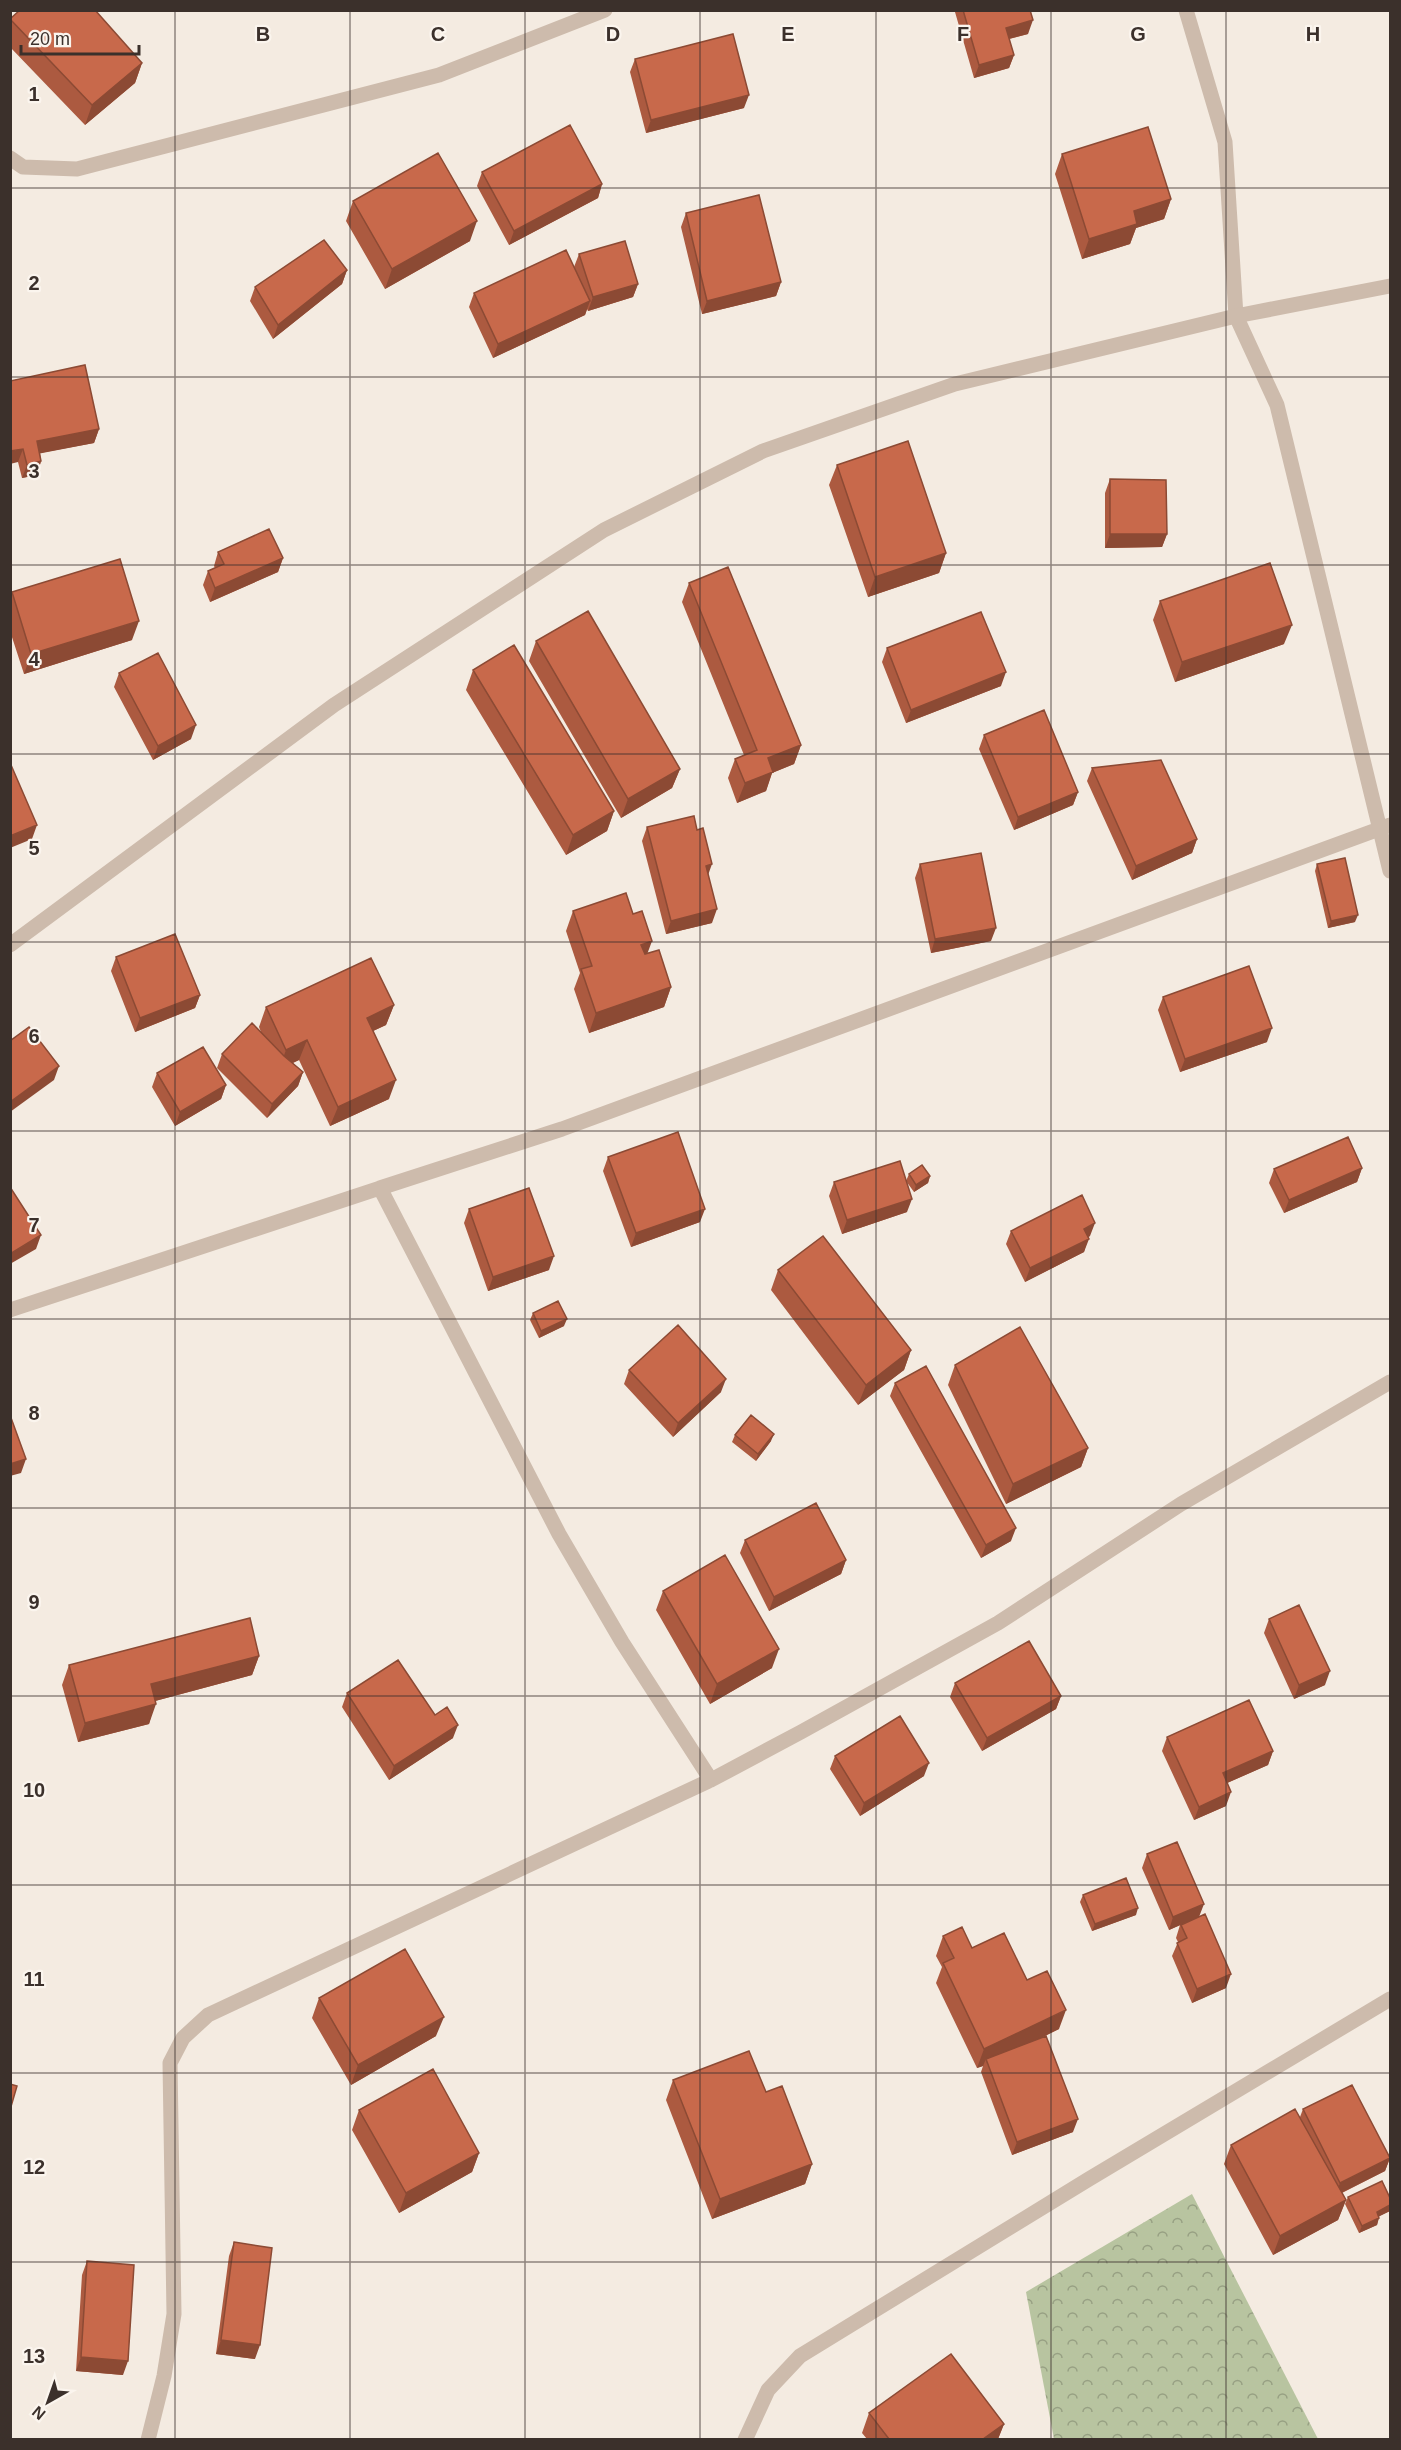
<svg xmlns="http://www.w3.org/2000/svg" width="1401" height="2450" font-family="Arial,sans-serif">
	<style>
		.forest { fill: url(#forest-crowns) }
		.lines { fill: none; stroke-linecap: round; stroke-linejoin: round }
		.minor { stroke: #cdbbac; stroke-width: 15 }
		.tertiary { stroke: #cdbbac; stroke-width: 15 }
		.wall { fill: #ac5a40 }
		.shaded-wall { fill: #8c4a34 }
		.building { fill: #c8694b; stroke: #8c4a34; stroke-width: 1.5 }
		.grid { fill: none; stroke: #3b302b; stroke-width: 1.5; stroke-opacity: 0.55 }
		.grid-label { font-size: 20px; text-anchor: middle; font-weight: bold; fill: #3b302b; stroke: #fbf5ee; stroke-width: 4.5; stroke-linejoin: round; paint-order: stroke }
	</style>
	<defs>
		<pattern id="forest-crowns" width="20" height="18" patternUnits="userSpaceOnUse" patternTransform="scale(1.5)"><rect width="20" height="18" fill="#b8c4a0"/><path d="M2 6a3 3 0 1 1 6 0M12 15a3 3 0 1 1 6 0" fill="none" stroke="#97a083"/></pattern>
	</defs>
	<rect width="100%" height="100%" fill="#f4ebe1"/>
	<path class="forest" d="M1192 2194 1318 2439H1054L1026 2292Z"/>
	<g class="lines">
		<path class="minor" d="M1186 10 1225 142 1236 316 1277 405 1390 871
			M10 158 23 167 77 169 439 75 605 10
			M10 1310 380 1188
			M711 1780 622 1642 559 1534 380 1188 562 1129 1390 825
			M148 2440 164 2376 174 2314 170 2063 183 2038 208 2015 711 1780 801 1732 998 1623 1181 1504 1390 1382
			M745 2440 768 2390 800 2356 1089 2179 1390 1999"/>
		<path class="tertiary" d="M10 945 334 705 604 530 763 451 955 384 1236 316 1390 286"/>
	</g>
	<path class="wall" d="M956 10H1030L1028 34 1009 39 1014 55 1009 68 974 78 955 12Z
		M10 19 142 63 135 83 85 125 10 47Z
		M635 59 744 108 646 133 630 72Z
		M1062 154 1171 199 1164 219 1136 228 1130 244 1082 259 1055 174Z
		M482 172 602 184 598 198 509 245 477 186Z
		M353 201 470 241 385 289 346 221Z
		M686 213 781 282 776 296 702 314 681 227Z
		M579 254 638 284 633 297 588 311 587 309 585 315 493 358 469 307 474 293 574 267Z
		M347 270 342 284 273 339 250 301 255 287Z
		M10 381 99 429 94 443 40 453 41 461 37 475 22 478 18 462Z
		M837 465 946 553 939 573 868 597 829 485Z
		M1110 479 1167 534 1162 547 1105 548V493Z
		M218 552 283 558 278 572 210 602 203 585 208 571 215 568 214 566Z
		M689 583 801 745 794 764 772 773 766 791 737 803 728 778 735 759 744 755 682 602Z
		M12 592 132 640 24 674 10 631V596Z
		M1160 601 1284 644 1175 682 1153 620Z
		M536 641 680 769 672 788 621 818 529 661Z
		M887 648 1001 686 906 723 882 662Z
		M473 670 614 811 607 831 566 855 466 690Z
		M119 673 191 739 153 760 114 687Z
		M984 735 1078 792 1073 805 1014 830 979 749Z
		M1092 768 1197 839 1192 853 1132 880 1087 781Z
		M647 827 708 874 712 923 666 934 642 841Z
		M920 864 991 941 931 953 915 878Z
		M1317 864 1355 922 1328 928 1315 871Z
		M573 911 647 954 671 987 664 1007 589 1033 574 989 580 973 566 931Z
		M116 957 200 995 195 1008 135 1032 111 971Z
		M1163 997 1267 1042 1180 1072 1158 1010Z
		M394 1005 386 1025 373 1031 389 1099 330 1126 299 1060 293 1063 303 1072 298 1086 267 1118 217 1068 222 1054 261 1032 259 1027 266 1007Z
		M157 1073 226 1085 221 1099 175 1126 152 1087Z
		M608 1157 700 1222 631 1247 603 1171Z
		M1362 1168 1357 1182 1284 1213 1269 1183 1274 1169Z
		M909 1174 930 1176 928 1183 914 1192 906 1181Z
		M834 1182 907 1212 842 1234 829 1196Z
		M469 1209 549 1270 488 1291 464 1223Z
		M1011 1231 1090 1236 1088 1237 1084 1252 1025 1282 1006 1244Z
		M778 1270 911 1350 904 1370 858 1405 771 1290Z
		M533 1313 564 1326 539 1338 530 1320Z
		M955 1365 1088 1448 1081 1467 1006 1504 948 1385Z
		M629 1370 721 1392 673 1437 624 1384Z
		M895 1383 1011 1541 981 1558 890 1396Z
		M735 1435 771 1441 756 1461 732 1442Z
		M745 1540 846 1560 841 1574 769 1611 740 1553Z
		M663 1591 772 1668 710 1704 656 1610Z
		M1269 1619 1325 1685 1294 1699 1264 1633Z
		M259 1656 252 1675 155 1701 149 1724 78 1742 62 1685 69 1665Z
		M955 1683 1061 1696 1056 1709 982 1751 950 1697Z
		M347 1693 435 1715 453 1738 389 1780 342 1707Z
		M1167 1737 1273 1751 1268 1765 1227 1783 1226 1806 1194 1820 1162 1751Z
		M835 1756 924 1776 860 1816 830 1769Z
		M1147 1854 1199 1916 1226 1988 1192 2003 1172 1956 1178 1942 1176 1938 1180 1925 1169 1930 1142 1868Z
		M1083 1895 1136 1915 1092 1931 1080 1902Z
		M943 1936 972 1948 1027 1980 1059 2029 1041 2038 1073 2132 1012 2155 981 2072 983 2066 977 2068 936 1983 942 1967 936 1956Z
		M319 1998 436 2036 351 2085 312 2018Z
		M673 2080 766 2092 812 2164 805 2184 712 2219 666 2100Z
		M1303 2109 1390 2158 1385 2171 1342 2193 1346 2200 1338 2220 1273 2255 1224 2164 1231 2145 1300 2117Z
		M359 2110 479 2153 472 2172 399 2213 352 2130Z
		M1348 2197 1390 2205V2211L1379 2216 1377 2225 1359 2233 1345 2204Z
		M234 2242 255 2359 216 2354 229 2256Z
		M87 2261 123 2375 76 2371 82 2275Z
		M869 2413 1004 2424 998 2439H867L862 2433Z"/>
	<path class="shaded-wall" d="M1033 20 1028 34 1001 41 1006 28Z
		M1014 55 1009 68 974 78 979 65Z
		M142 63 135 83 85 125 92 105Z
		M749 95 744 108 646 133 651 120Z
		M602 184 598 198 509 245 514 231Z
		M1171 199 1164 219 1136 228 1130 244 1082 259 1089 239 1134 211Z
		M477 221 470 241 385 289 392 269Z
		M347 270 342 284 273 339 278 325Z
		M781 282 776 296 702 314 707 301Z
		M638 284 633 297 588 311 593 297Z
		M590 301 585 315 493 358 498 344Z
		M99 429 94 443 32 455 37 441Z
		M23 449 18 462 10 464V451Z
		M41 461 37 475 22 478 27 465Z
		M1110 534H1167L1162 547 1105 548Z
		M946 553 939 573 868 597 875 577Z
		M283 558 278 572 210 602 215 588Z
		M139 621 132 640 24 674 31 654Z
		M1292 625 1284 644 1175 682 1182 662Z
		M1006 672 1001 686 906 723 911 710Z
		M196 725 191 739 153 760 158 746Z
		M801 745 794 764 772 773 766 791 737 803 745 783 768 758Z
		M680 769 672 788 621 818 628 799Z
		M1078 792 1073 805 1014 830 1018 817Z
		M614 811 607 831 566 855 573 835Z
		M37 825 32 839 10 848V836Z
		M1197 839 1192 853 1132 880 1136 866Z
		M712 864 707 878 706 866Z
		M717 909 712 923 666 934 671 921Z
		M1358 915 1355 922 1328 928 1331 921Z
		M996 928 991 941 931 953 935 939Z
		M652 941 645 960 641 945Z
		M671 987 664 1007 589 1033 596 1013Z
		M200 995 195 1008 135 1032 140 1018Z
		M394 1005 386 1025 360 1037 367 1018Z
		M1272 1028 1267 1042 1180 1072 1185 1059Z
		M307 1040 299 1060 279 1069 286 1050Z
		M59 1066 54 1080 10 1112V1102Z
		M303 1072 298 1086 267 1118 272 1104Z
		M396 1080 389 1099 330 1126 338 1107Z
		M226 1085 221 1099 175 1126 180 1112Z
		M1362 1168 1357 1182 1284 1213 1289 1200Z
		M930 1176 928 1183 914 1192 916 1185Z
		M912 1199 907 1212 842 1234 847 1220Z
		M705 1209 700 1222 631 1247 636 1233Z
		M1095 1223 1090 1236 1079 1242 1084 1229Z
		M41 1235 36 1249 10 1264V1254Z
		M1089 1239 1084 1252 1025 1282 1030 1268Z
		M554 1256 549 1270 488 1291 493 1277Z
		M567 1319 564 1326 539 1338 541 1331Z
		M911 1350 904 1370 858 1405 866 1385Z
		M726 1379 721 1392 673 1437 678 1423Z
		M774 1434 771 1441 756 1461 758 1454Z
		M1088 1448 1081 1467 1006 1504 1013 1484Z
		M26 1459 21 1473 10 1476V1464Z
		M1016 1528 1011 1541 981 1558 986 1545Z
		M846 1560 841 1574 769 1611 774 1597Z
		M779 1649 772 1668 710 1704 717 1684Z
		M259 1656 252 1675 144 1704 151 1684Z
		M1330 1671 1325 1685 1294 1699 1299 1685Z
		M1061 1696 1056 1709 982 1751 987 1738Z
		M156 1704 149 1724 78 1742 85 1723Z
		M458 1725 453 1738 389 1780 394 1766Z
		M1273 1751 1268 1765 1218 1787 1223 1773Z
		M929 1763 924 1776 860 1816 864 1803Z
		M1231 1792 1226 1806 1194 1820 1199 1807Z
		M1204 1904 1199 1917 1169 1930 1173 1917Z
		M1138 1908 1136 1915 1092 1931 1095 1924Z
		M1231 1974 1226 1988 1192 2003 1197 1989Z
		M1066 2010 1059 2029 987 2064 986 2059 983 2066 977 2068 984 2049Z
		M444 2017 436 2036 351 2085 358 2065Z
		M1078 2119 1073 2132 1012 2155 1017 2142Z
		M479 2153 472 2172 399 2213 406 2193Z
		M1390 2158 1385 2171 1335 2196 1340 2183Z
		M812 2164 805 2184 712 2219 720 2199Z
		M1346 2200 1338 2220 1273 2255 1280 2236Z
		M1390 2205V2211L1374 2219 1377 2212Z
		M1379 2218 1377 2225 1359 2233 1362 2226Z
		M221 2340 260 2345 255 2359 216 2354Z
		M81 2357 128 2361 123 2375 76 2371Z
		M1004 2424 998 2439H983Z"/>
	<path class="building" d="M20 10H95L142 63 92 105 10 19Z
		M963 10H1030L1033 20 1006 28 1014 55 979 65Z
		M733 34 749 95 651 120 635 59Z
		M570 125 602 184 514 231 482 172Z
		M1148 127 1171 199 1134 211 1137 224 1089 239 1062 154Z
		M438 153 477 221 392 269 353 201Z
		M759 195 781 282 707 301 686 213Z
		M324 240 347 270 278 325 255 287Z
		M625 241 638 284 593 297 579 254Z
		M566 250 590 301 498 344 474 293Z
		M85 365 99 429 37 441 41 461 27 465 23 449 10 451V381Z
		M908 441 946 553 875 577 837 465Z
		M1110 479 1166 480 1167 534H1110Z
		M269 529 283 558 215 588 208 571 224 564 218 552Z
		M120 559 139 621 31 654 12 592Z
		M1270 563 1292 625 1182 662 1160 601Z
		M728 567 801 745 768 758 773 772 745 783 735 759 757 750 689 583Z
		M588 611 680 769 628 799 536 641Z
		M981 612 1006 672 911 710 887 648Z
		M514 645 614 811 573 835 473 670Z
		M158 653 196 725 158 746 119 673Z
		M1044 710 1078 792 1018 817 984 735Z
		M1161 760 1197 839 1136 866 1092 768Z
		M10 765H11L37 825 10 836Z
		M694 816 697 830 703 828 712 864 706 866 717 909 671 921 647 827Z
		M981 853 996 928 935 939 920 864Z
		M1345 858 1358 915 1331 921 1317 864Z
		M626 893 633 914 642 911 652 941 641 945 645 954 659 950 671 987 596 1013 581 969 592 966 573 911Z
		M175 934 200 995 140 1018 116 957Z
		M371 958 394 1005 367 1018 396 1080 338 1107 307 1040 286 1050 266 1007Z
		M1249 966 1272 1028 1185 1059 1163 997Z
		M252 1023 284 1056 303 1072 272 1104 222 1054Z
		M29 1027 59 1066 10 1102V1041Z
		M203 1047 226 1085 180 1112 157 1073Z
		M678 1132 705 1209 636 1233 608 1157Z
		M1348 1137 1362 1168 1289 1200 1274 1169Z
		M900 1161 912 1199 847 1220 834 1182Z
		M922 1165 930 1176 916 1185 909 1174Z
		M10 1187 41 1235 10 1254Z
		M529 1188 554 1256 493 1277 469 1209Z
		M1082 1195 1095 1223 1084 1229 1089 1239 1030 1268 1011 1231Z
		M823 1236 911 1350 866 1385 778 1270Z
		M558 1301 567 1319 541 1331 533 1313Z
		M678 1325 726 1379 678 1423 629 1370Z
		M1020 1327 1088 1448 1013 1484 955 1365Z
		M926 1366 1016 1528 986 1545 895 1383Z
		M10 1415 26 1459 10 1464Z
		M751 1415 774 1434 758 1454 735 1435Z
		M816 1503 846 1560 774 1597 745 1540Z
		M725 1555 779 1649 717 1684 663 1591Z
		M1299 1605 1330 1671 1299 1685 1269 1619Z
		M250 1618 259 1656 151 1684 156 1704 85 1723 69 1665Z
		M1029 1641 1061 1696 987 1738 955 1683Z
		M398 1660 435 1715 447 1707 458 1725 394 1766 347 1693Z
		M1249 1700 1273 1751 1223 1773 1231 1792 1199 1807 1167 1737Z
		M900 1716 929 1763 864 1803 835 1756Z
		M1177 1842 1204 1904 1173 1917 1147 1854Z
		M1126 1878 1138 1908 1095 1924 1083 1895Z
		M1205 1914 1231 1974 1197 1989 1177 1943 1187 1938 1181 1925Z
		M962 1927 972 1948 1004 1933 1027 1980 1047 1971 1066 2010 984 2049 943 1963 954 1958 943 1936Z
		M405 1949 444 2017 358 2065 319 1998Z
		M1046 2036 1078 2119 1017 2142 986 2059Z
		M749 2051 766 2092 782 2086 812 2164 720 2199 673 2080Z
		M433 2069 479 2153 406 2193 359 2110Z
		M10 2084 17 2086 10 2110Z
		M1352 2085 1390 2158 1340 2183 1303 2109Z
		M1295 2109 1346 2200 1280 2236 1231 2145Z
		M1382 2181 1390 2198V2205L1377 2212 1379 2218 1362 2226 1348 2197Z
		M234 2242 272 2248 260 2345 221 2340Z
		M87 2261 134 2265 128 2361 81 2357Z
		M951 2354 1004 2424 983 2439H889L869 2413Z"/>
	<path class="grid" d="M175 10V2440M350 10V2440M525 10V2440M700 10V2440M876 10V2440M1051 10V2440M1226 10V2440M10 188H1390M10 377H1390M10 565H1390M10 754H1390M10 942H1390M10 1131H1390M10 1319H1390M10 1508H1390M10 1696H1390M10 1885H1390M10 2073H1390M10 2262H1390"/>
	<g class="grid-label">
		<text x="263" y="41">B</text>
		<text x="438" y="41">C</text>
		<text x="613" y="41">D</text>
		<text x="788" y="41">E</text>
		<text x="963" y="41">F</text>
		<text x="1138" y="41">G</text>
		<text x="1313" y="41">H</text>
		<text x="34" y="101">1</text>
		<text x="34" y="290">2</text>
		<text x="34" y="478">3</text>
		<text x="34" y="666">4</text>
		<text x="34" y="855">5</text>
		<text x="34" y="1043">6</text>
		<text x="34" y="1232">7</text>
		<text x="34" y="1420">8</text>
		<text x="34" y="1609">9</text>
		<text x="34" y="1797">10</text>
		<text x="34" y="1986">11</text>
		<text x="34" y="2174">12</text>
		<text x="34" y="2363">13</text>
	</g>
	<rect width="1401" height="2450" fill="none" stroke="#3b302b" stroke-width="24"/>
	<g transform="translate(48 2402) rotate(220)" stroke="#fbf5ee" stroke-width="4.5" paint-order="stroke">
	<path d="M0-4.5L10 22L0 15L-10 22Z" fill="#3b302b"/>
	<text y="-9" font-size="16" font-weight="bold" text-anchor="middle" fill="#3b302b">N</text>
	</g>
	<path d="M21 45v9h118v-9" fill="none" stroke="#3b302b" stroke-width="3"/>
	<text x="30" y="45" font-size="18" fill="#3b302b" stroke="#fbf5ee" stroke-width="4.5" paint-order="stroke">20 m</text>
</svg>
